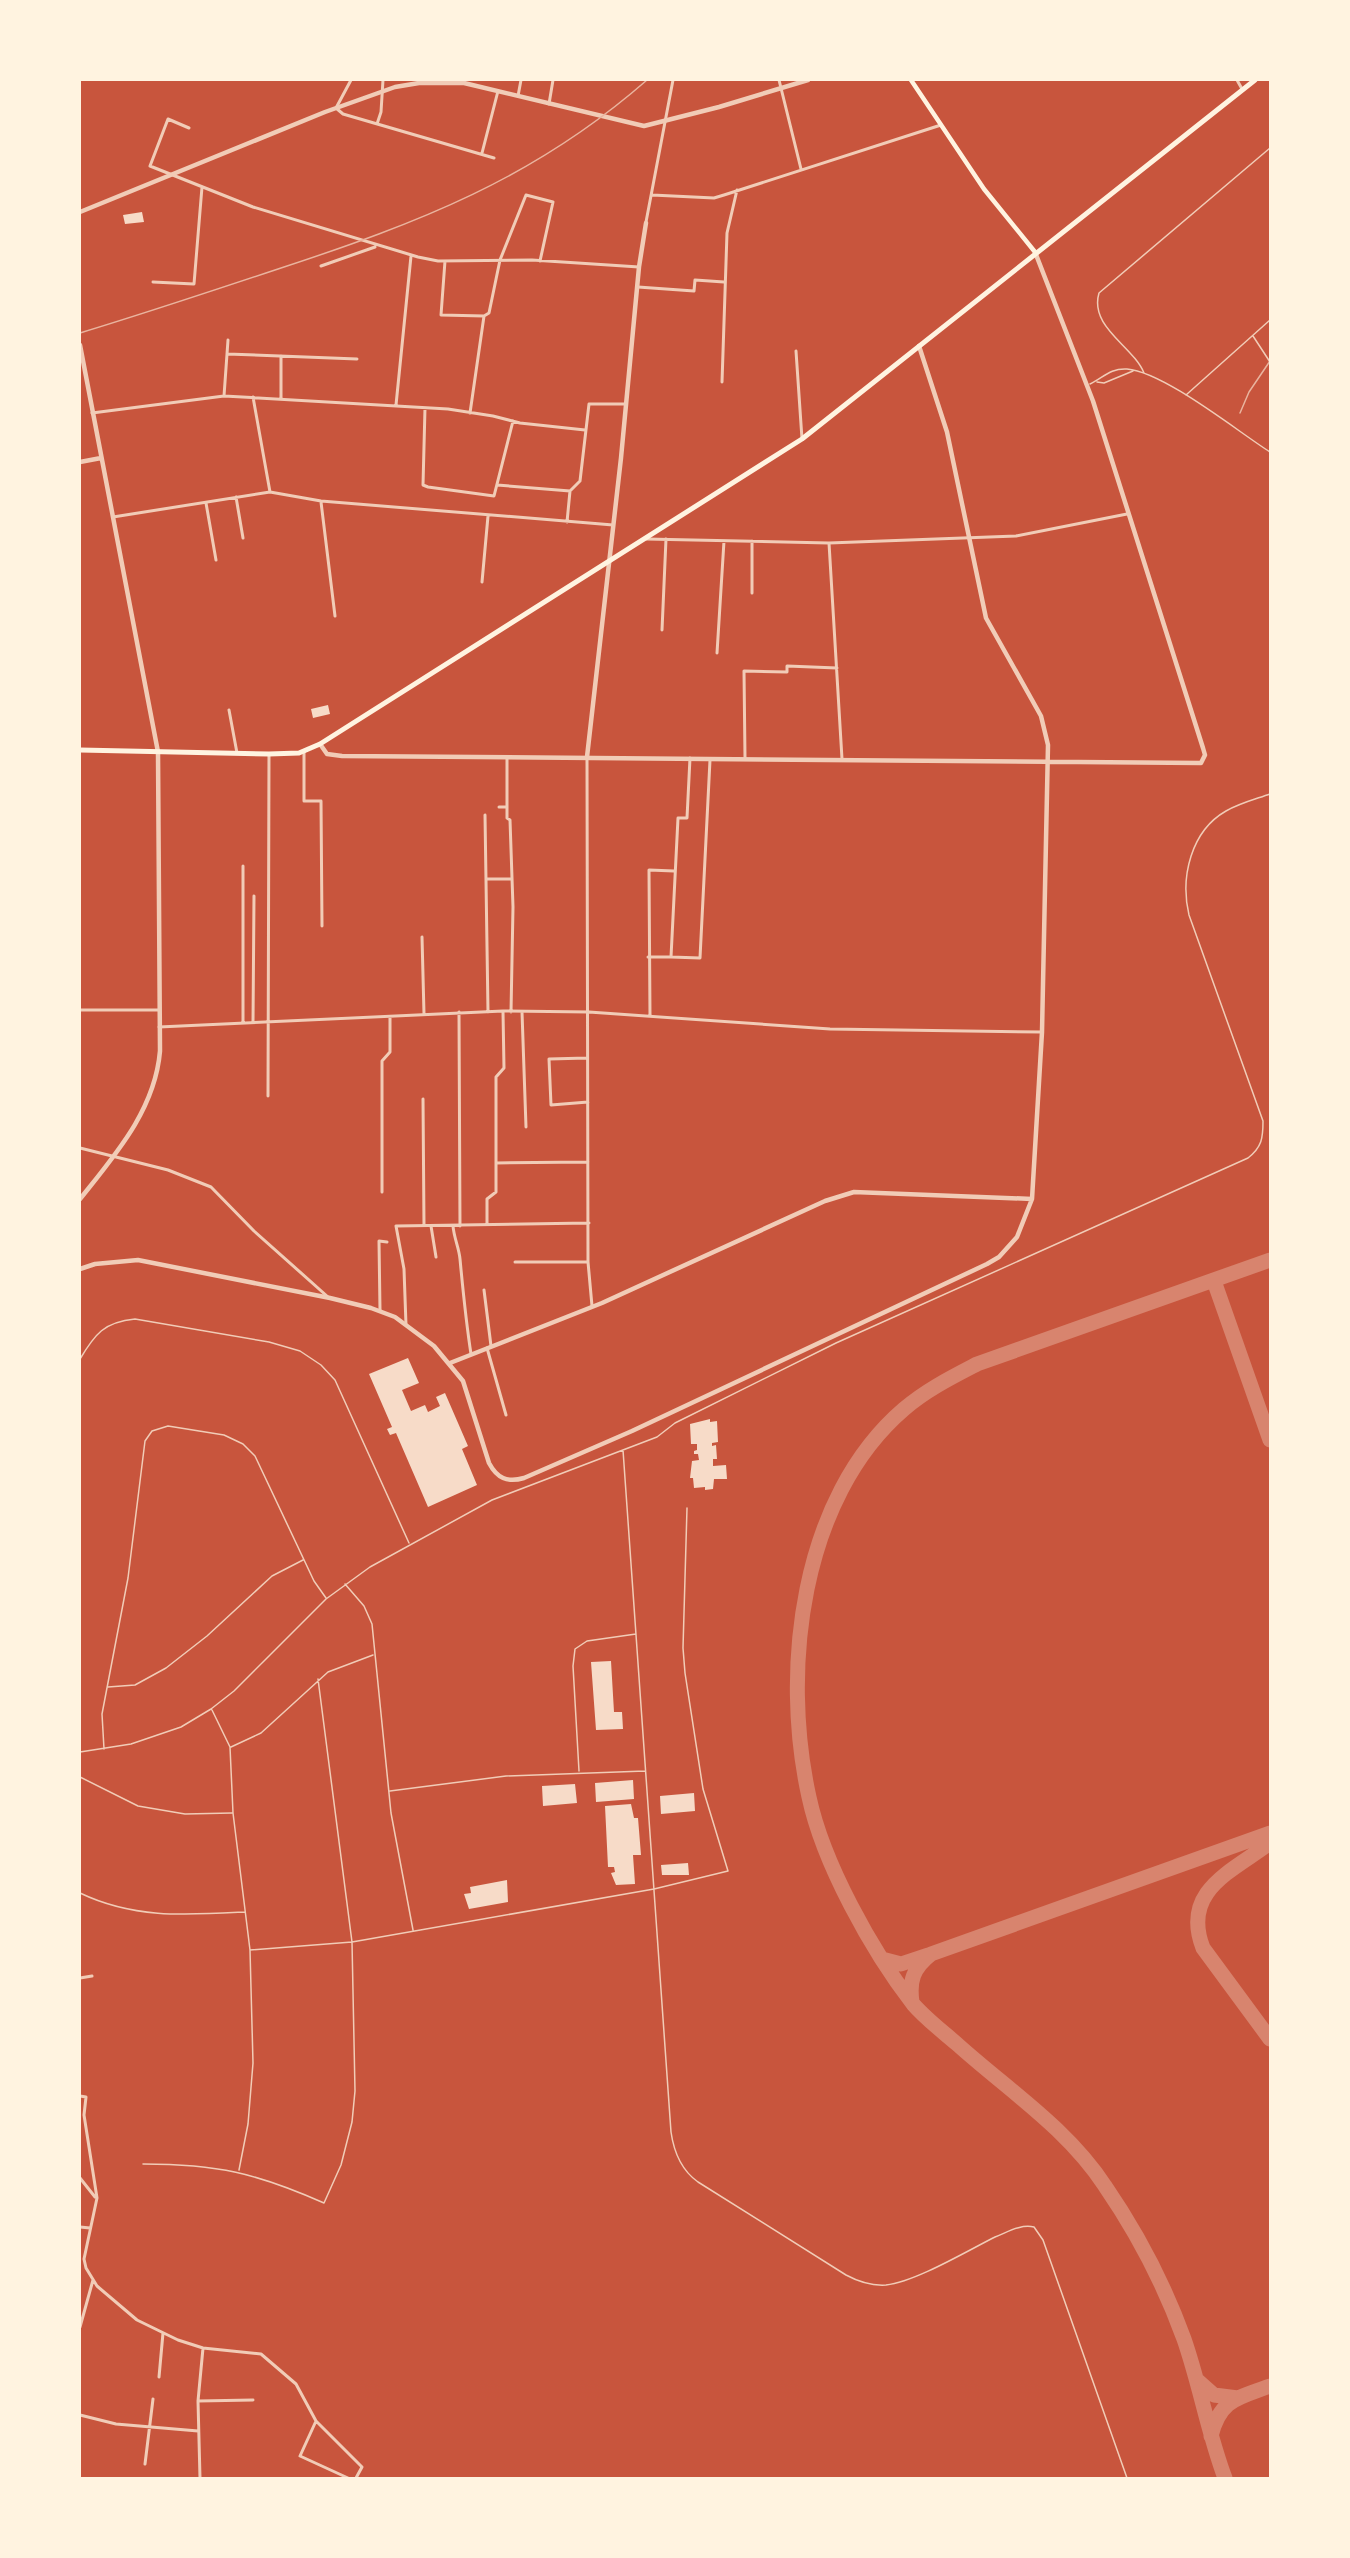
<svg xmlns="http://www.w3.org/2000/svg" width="1350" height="2558" font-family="Jost,sans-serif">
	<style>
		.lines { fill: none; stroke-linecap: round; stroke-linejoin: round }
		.taxiway { stroke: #d8846e; stroke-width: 15 }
		.building { fill: #f7dbc8 }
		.service { stroke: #f1ccb7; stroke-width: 1.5 }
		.minor { stroke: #f1ccb7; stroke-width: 3 }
		.tertiary { stroke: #f1ccb7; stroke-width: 4.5 }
		.secondary { stroke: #fff3e0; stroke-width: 4.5 }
		.primary { stroke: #fff3e0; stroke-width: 5 }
		.rail { stroke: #e9b49f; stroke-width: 1.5 }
	</style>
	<rect width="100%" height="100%" fill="#c8553d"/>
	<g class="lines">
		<path class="taxiway" d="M1214 1281 1270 1440
			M1270 1843C1231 1872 1181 1891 1203 1948L1270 2039
			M882 1959 901 1964 928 1955
			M912 2002C909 1981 913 1968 931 1954L1270 1833
			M1196 2379 1214 2395 1238 2398
			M1211 2436C1220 2399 1238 2398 1270 2386
			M1225 2478C1208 2433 1200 2385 1184 2339 1164 2284 1138 2234 1105 2186 1067 2128 1008 2090 957 2044 942 2031 926 2019 913 2004 872 1951 823 1863 809 1797 781 1671 800 1498 904 1409 926 1390 952 1377 977 1364L1270 1260"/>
	</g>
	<path class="building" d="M142 212 144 222 125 224 123 215Z
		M328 705 330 714 313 718 311 709Z
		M408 1358 419 1383 402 1390 411 1411 425 1405 428 1412 440 1406 436 1397 445 1393 468 1446 462 1449 477 1485 428 1507 396 1433 390 1435 387 1429 392 1427 369 1374Z
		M710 1419V1422L717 1421 718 1442 712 1443V1446L716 1445 717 1459H713V1466L726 1465 727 1479H714L713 1489 705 1490V1487L694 1488 693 1478H690L692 1461 699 1460 698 1454H694V1451L697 1450V1444H691L690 1424Z
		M611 1661 614 1712H622L623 1729 596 1730 591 1662Z
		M633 1780 634 1799 596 1802 595 1783Z
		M575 1784 577 1803 543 1806 542 1786Z
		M694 1793 695 1811 661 1814 660 1796Z
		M631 1804 634 1818H638L641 1855H633L635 1884 616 1885 611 1873 615 1872 614 1867H608L605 1806Z
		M688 1863 689 1875H662L661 1865Z
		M507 1880 508 1902 469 1909 464 1894 471 1893 470 1887Z"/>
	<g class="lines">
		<path class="service" d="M1253 336 1270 362
			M1144 373C1133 346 1089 327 1099 293L1270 148
			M1097 382 1104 383 1133 371
			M1090 384C1103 378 1110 368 1127 369 1164 372 1237 431 1270 452
			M1186 395 1270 320
			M80 1359C95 1334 104 1322 135 1319L269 1342 300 1351 321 1365 335 1380 409 1543
			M623 1450 671 2132C674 2153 681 2170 698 2182L846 2275C859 2282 871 2286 886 2285 915 2282 967 2251 995 2237 1008 2232 1020 2224 1034 2227L1043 2240 1127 2478
			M345 1584 364 1606 372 1624 391 1813 413 1930
			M108 1687 135 1685 166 1668 207 1636 272 1576 303 1560
			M212 1710 230 1747 233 1813 250 1950 253 2063 248 2124 239 2170
			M231 1747 261 1733 328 1672 373 1655
			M104 1749 102 1714 128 1578 145 1441 152 1431 168 1426 224 1435 243 1444 255 1456 314 1581 326 1598
			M80 1752 131 1744 181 1727 211 1709 234 1691 326 1599 370 1567 492 1500 657 1437 675 1423 836 1343 1248 1158C1262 1147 1263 1138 1263 1121L1189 915C1180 877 1191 831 1226 811 1240 803 1256 799 1270 794
			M579 1771 573 1666 575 1649 587 1641 636 1634
			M80 1777 138 1806 185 1814 232 1813
			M390 1791 506 1776 645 1771
			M80 1893C134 1919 187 1915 245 1912
			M250 1950 352 1942 654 1889 728 1871 703 1789 685 1673 683 1648 687 1508
			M143 2164C217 2164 256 2173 324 2203L341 2165 352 2122 355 2091 352 1942 318 1679"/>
		<path class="minor" d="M351 80 336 108 343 114 494 158
			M779 80 801 169
			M1237 80 1242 89
			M518 96 521 80
			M549 104 553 80
			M377 124 381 112 383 80
			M189 128 168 119 150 166 253 207 418 257 438 261 532 260 639 267
			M482 153 498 91
			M652 195 714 198 724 195 941 125
			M646 222 673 80
			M445 261 441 315 484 316
			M321 266 375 247
			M153 282 194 284 202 187
			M638 287 694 291 695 280 724 282
			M796 351 802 439
			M227 354 357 359
			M722 382 727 233 737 190
			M224 396 228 340
			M253 397 270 492
			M281 398V356
			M396 405 411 256
			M425 408 423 485 428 487 494 496 513 421
			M92 413 224 396 448 409 493 416 520 423 585 430
			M470 413 484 316 489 313 500 260 526 195 553 202 540 261
			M497 485 570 491 567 522
			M570 491 580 481 589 404H626
			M236 497 243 538
			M321 502 335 616
			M206 503 216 560
			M113 517 270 492 321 501 613 525
			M646 539 829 543 1016 536 1127 514
			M829 543 842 759
			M482 582 488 516
			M752 593V541
			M662 630 666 539
			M717 653 724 541
			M229 710 237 753
			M304 752V801H321L322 926
			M507 757V818L510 820 513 907 511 1012
			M587 758 588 1262 592 1306
			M745 758 744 671 787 672V666L837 668
			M499 807H507
			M485 815 488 1012
			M487 879H512
			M422 937 424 1014
			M648 957H671L678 818H687L690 758
			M671 957 700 958 710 760
			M80 1010H159
			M459 1012 460 1226
			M522 1012 526 1127
			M650 1016 649 870 674 871
			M253 1022 254 896
			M243 1023V866
			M159 1027 503 1011 589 1012 830 1029 1042 1032
			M587 1058 549 1059 551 1105 588 1102
			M268 1096 269 754
			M423 1099 424 1226
			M80 1148 168 1170 211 1187 254 1231 328 1297
			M496 1163 588 1162
			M382 1192V1061L390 1052V1017
			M487 1224V1199L496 1192V1077L504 1068 503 1012
			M431 1226 436 1257
			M453 1226C454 1238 459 1248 460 1259 463 1291 466 1322 471 1354
			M515 1262H588
			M484 1290 491 1346
			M380 1310 379 1241 387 1242
			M406 1325 404 1269 396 1226 589 1223
			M487 1348 506 1415
			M80 1978 92 1976
			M80 2096 86 2097 84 2115 97 2198 84 2259 86 2268 97 2286 137 2320 178 2340 203 2348 261 2354 296 2384 316 2421 362 2467 356 2478
			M80 2178 95 2197
			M80 2227 90 2228
			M80 2327 93 2280
			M159 2377 163 2333
			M198 2401 253 2400
			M80 2415 116 2424 198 2431
			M316 2421 300 2456 348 2478
			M145 2464 153 2399
			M200 2478 198 2401 203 2348"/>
		<path class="tertiary" d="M80 212 325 112 395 87 419 83H464L644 126 719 107 808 80
			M80 345 158 752 160 1051C155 1110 115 1155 80 1199
			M80 462 101 458
			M320 744 327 754 342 756 1201 763 1205 755 1203 748 1093 401 1035 252
			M587 757 621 458 639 267 646 223
			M80 1269 95 1264 138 1260 330 1298 371 1308 395 1317 434 1346 463 1381 489 1463C497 1478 507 1483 524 1478L632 1431 987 1264 999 1257 1017 1237 1032 1199 1042 1032 1048 745 1041 716 986 618 947 432 919 346
			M450 1363 602 1303 825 1201 854 1192 1032 1199"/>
		<path class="secondary" d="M911 80 984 189 1035 252"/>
		<path class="primary" d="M80 750 269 754 299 753 320 744 802 439 1255 80"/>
		<path class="rail" d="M80 333C146 313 212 291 278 269 418 223 534 179 647 80
			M1240 413 1249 392 1270 361"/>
	</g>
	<rect width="1350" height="2558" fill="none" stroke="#fff3e0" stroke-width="162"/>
</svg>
